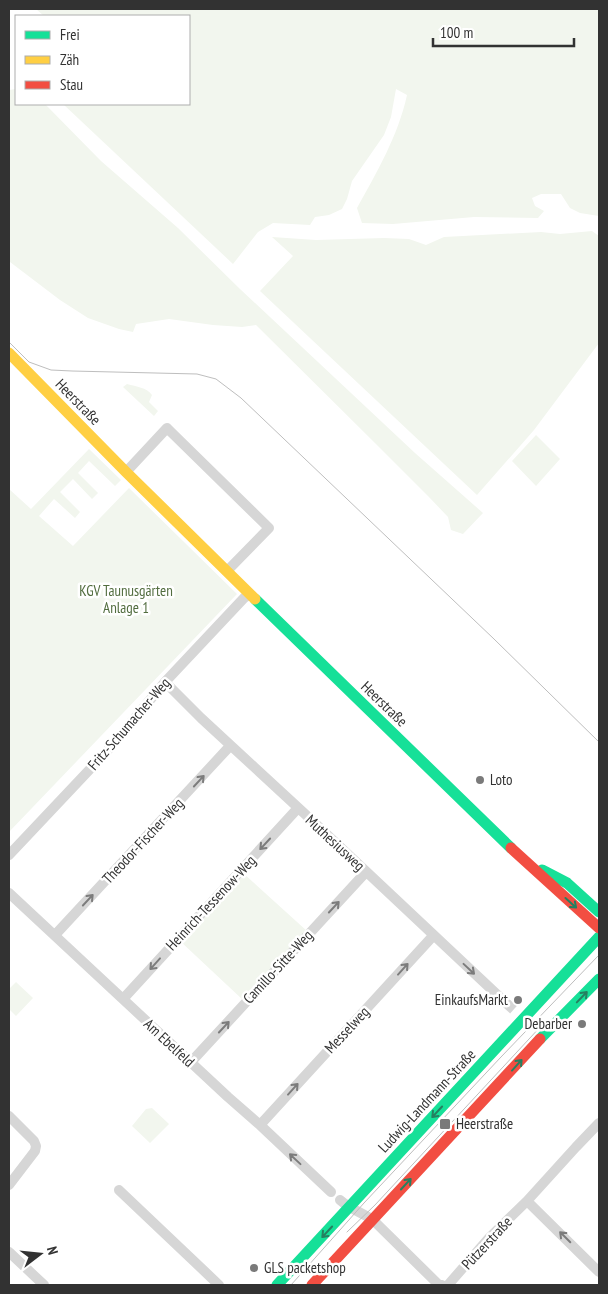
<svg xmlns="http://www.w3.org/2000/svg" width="608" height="1294" font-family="'PT Sans Narrow',sans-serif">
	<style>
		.green { fill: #f2f6ee }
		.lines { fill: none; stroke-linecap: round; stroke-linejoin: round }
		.street-tunnel { stroke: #d6d6d6; stroke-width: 10; stroke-dasharray: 10 5; stroke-linecap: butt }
		.street { stroke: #d6d6d6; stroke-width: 10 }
		.fast { stroke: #16e098; stroke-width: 11 }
		.slow { stroke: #ffcf43; stroke-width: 11 }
		.jam { stroke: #f24e42; stroke-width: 11 }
		.tram { stroke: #bebebe; stroke-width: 1 }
		.oneway { stroke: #7c7c7c }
		.oneway2 { stroke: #258060 }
		.poi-dot { fill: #7a7a7a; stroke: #fff; stroke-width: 2 }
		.labels { text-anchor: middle; stroke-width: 5; stroke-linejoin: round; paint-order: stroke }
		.street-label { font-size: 15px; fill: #323232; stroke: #fff }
		.park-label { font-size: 15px; fill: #526d3f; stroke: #fff }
		.poi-label { font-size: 15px; fill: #323232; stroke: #fff; text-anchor: start }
	</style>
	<rect width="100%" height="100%" fill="#fff"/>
	<path class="green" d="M36 9H599V216L580 213 570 208 561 194H541L532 198 535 206 544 211 538 218 474 217 393 224 362 223 357 208C377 172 398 136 407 95L396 89 391 117 384 135 352 181 347 199 342 209 329 215 315 217 310 225 273 223 258 232 233 264 63 104H189V16H44Z
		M16 89V104H45L101 161 178 228 240 289 415 453 483 513 463 534 451 530 448 517 428 496 379 447 256 325 242 327 213 325 169 319 136 324 133 332 119 329 88 318 60 300 10 262 9 90Z
		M592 231 599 236V343L534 430 477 495 260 291 293 256 272 237 316 240 384 238 409 239 426 245 444 237 541 232 560 234Z
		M127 384C137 387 146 387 152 395L149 402 158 411 154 416 123 387Z
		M536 435 560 459 536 486 512 461Z
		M89 449 121 480 115 486 89 461 78 473 98 493 92 499 73 479 60 492 80 512 75 518 54 499 39 516 73 546 129 488 237 594 9 832V489L31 509Z
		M243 873 307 931 243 1000 180 941Z
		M16 982 33 998 16 1016 9 1009V989Z
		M152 1108 169 1124 150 1143 132 1126 146 1109Z"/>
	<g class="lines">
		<path class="street-tunnel" d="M506 1003 515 1011"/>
		<path class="street" d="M126 472 167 428 171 432 269 528 227 571
			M165 682 201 718 305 814 506 1003
			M9 855 109 749 165 682 244 598 250 594
			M9 893 228 1097 260 1125 331 1192
			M55 935 230 746
			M123 999 298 808
			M191 1062 366 872
			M9 1116 34 1141 36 1146 35 1151 9 1185
			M260 1125 433 936
			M119 1190 219 1285
			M340 1200C350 1209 361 1212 373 1220L438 1284 442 1285
			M527 1201 599 1272
			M9 1252 44 1285
			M448 1285 489 1238 527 1201 576 1147 599 1123"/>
		<path class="fast" d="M255 599 511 848
			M542 870 567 883 599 912
			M540 1039 599 979
			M277 1285 599 937"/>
		<path class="slow" d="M9 353 126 472 255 599"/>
		<path class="jam" d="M511 848 599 928
			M312 1285 540 1039"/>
		<path class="tram" d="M9 342 29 362 51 370 72 371 197 374 216 379 241 398 494 639 599 742
			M347 1232 375 1205 542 1025
			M291 1285 364 1203 501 1057 599 955"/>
	</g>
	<defs><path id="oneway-shaft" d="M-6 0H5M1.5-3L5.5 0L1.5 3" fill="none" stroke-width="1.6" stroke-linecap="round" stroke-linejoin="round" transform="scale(1.25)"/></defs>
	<g class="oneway">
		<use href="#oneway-shaft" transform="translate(199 781) rotate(-47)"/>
		<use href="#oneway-shaft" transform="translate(265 844) rotate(133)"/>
		<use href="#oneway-shaft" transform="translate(88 900) rotate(-47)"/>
		<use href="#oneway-shaft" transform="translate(334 907) rotate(-47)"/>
		<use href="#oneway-shaft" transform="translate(155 964) rotate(132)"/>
		<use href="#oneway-shaft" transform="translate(403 969) rotate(-48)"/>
		<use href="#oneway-shaft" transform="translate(469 969) rotate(43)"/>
		<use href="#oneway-shaft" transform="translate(224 1027) rotate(-47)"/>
		<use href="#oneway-shaft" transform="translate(293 1089) rotate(-48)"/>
		<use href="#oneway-shaft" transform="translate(295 1159) rotate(-137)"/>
		<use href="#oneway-shaft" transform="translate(565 1237) rotate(-135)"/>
	</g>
	<g class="oneway2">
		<use href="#oneway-shaft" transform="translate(571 903) rotate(42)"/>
		<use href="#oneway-shaft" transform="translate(582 997) rotate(-46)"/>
		<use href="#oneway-shaft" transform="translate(517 1065) rotate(-48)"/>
		<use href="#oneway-shaft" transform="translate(437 1112) rotate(133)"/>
		<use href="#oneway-shaft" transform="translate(406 1184) rotate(-47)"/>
		<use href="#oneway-shaft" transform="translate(327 1232) rotate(133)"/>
	</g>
	<g class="poi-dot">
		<circle cx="480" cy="780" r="5"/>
		<circle cx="518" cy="1000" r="5"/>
		<circle cx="582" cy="1024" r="5"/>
		<rect x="439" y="1118" width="12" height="12" rx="2.5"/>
		<circle cx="254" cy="1268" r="5"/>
	</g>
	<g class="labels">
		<g class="street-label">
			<text transform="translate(78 402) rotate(46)" y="5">Heerstraße</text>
			<text transform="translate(384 704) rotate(44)" y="5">Heerstraße</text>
			<text transform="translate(129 724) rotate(-49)" y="5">Fritz-Schumacher-Weg</text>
			<text transform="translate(143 841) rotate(-47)" y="5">Theodor-Fischer-Weg</text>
			<text transform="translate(335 843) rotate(43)" y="5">Muthesiusweg</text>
			<text transform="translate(211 903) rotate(-47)" y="5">Heinrich-Tessenow-Weg</text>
			<text transform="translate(278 967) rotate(-47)" y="5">Camillo-Sitte-Weg</text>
			<text transform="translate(347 1030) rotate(-47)" y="5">Messelweg</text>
			<text transform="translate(169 1043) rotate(43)" y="5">Am Ebelfeld</text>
			<text transform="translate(427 1101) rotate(-47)" y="5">Ludwig-Landmann-Straße</text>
			<text transform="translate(487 1243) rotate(-47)" y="5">Pützerstraße</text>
		</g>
		<g class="park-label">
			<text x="126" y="596">KGV Taunusgärten<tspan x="126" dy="17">Anlage 1</tspan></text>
		</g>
		<g class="poi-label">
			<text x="490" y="785">Loto</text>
			<text x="508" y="1005" text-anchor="end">EinkaufsMarkt</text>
			<text x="572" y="1029" text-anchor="end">Debarber</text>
			<text x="456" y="1129">Heerstraße</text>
			<text x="264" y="1273">GLS packetshop</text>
		</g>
	</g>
	<rect width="608" height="1294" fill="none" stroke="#323232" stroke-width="20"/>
	<rect x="15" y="15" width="175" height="90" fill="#ffffff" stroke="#adadad"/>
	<rect x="25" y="31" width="25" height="8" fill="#16e098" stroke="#adadad"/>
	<text x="60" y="40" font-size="15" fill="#323232">Frei</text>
	<rect x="25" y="56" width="25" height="8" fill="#ffcf43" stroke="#adadad"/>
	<text x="60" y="65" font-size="15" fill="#323232">Zäh</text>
	<rect x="25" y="81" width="25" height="8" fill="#f24e42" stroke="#adadad"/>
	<text x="60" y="90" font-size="15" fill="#323232">Stau</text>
	<g transform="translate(40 1254) rotate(74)" stroke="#ffffff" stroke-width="4" paint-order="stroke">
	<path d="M0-4L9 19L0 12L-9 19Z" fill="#323232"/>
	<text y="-8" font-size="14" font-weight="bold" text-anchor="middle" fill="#323232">N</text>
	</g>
	<path d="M433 38v8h141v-8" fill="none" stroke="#323232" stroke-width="2.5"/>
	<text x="440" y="38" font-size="15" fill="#323232" stroke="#ffffff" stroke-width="4" paint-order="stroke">100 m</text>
</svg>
